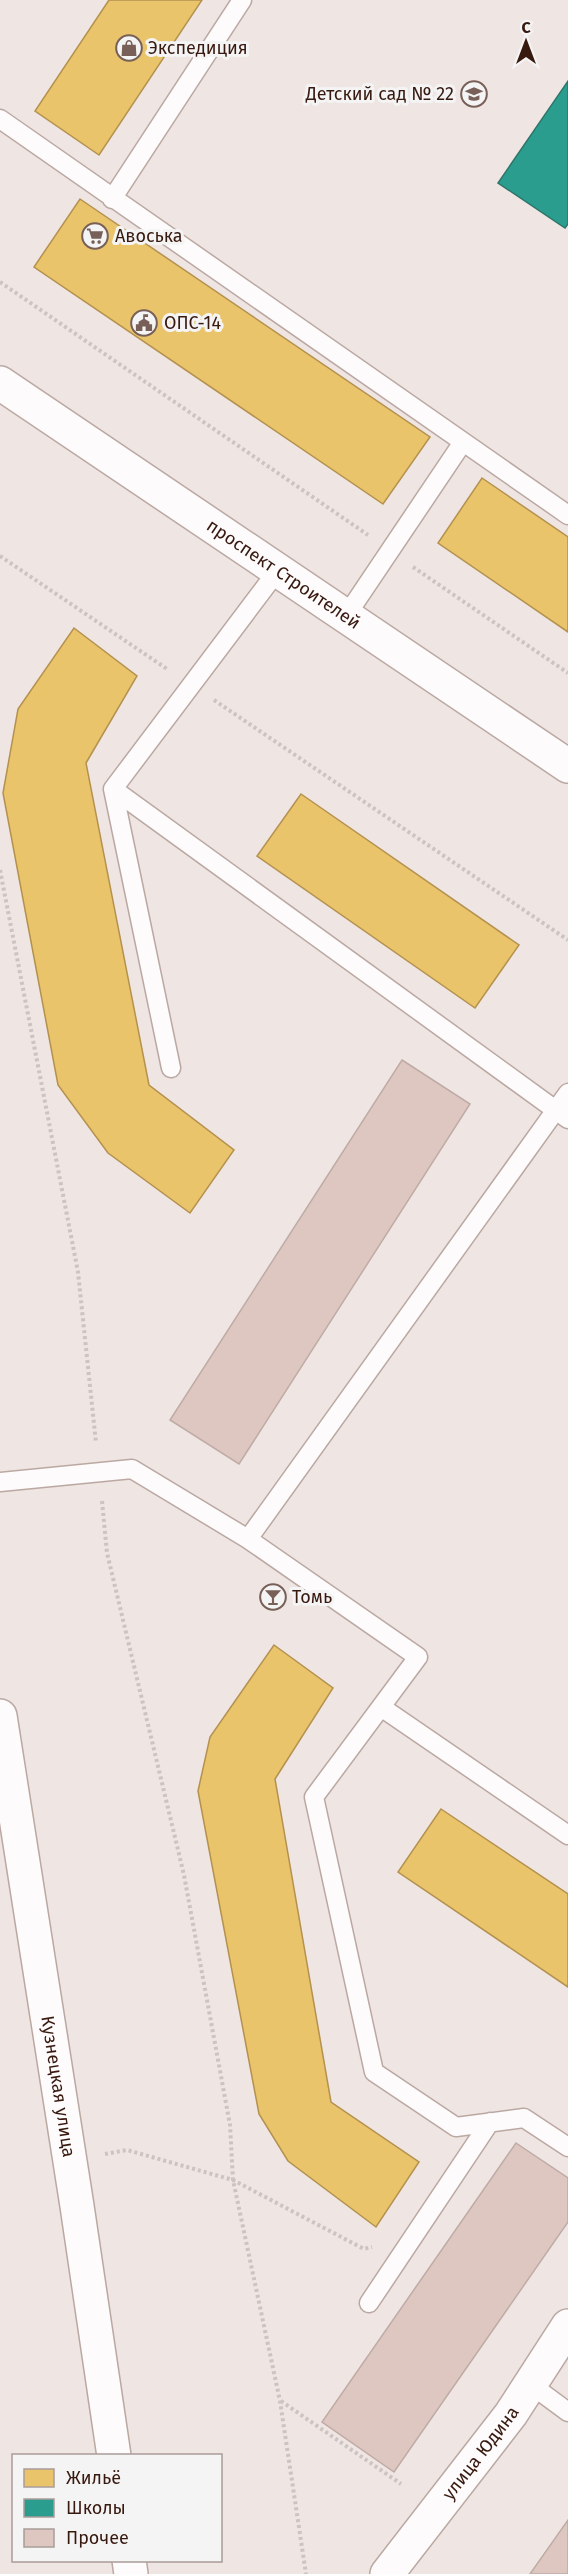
<svg xmlns="http://www.w3.org/2000/svg" width="568" height="2574" font-family="'Fira Sans',sans-serif">
	<style>
		.homes { fill: #e9c46a; stroke: #b4914f; stroke-width: 1.5 }
		.schools { fill: #2a9d8f; stroke: #2e7569; stroke-width: 1.5 }
		.building { fill: #ddc7c0; stroke: #bfaba6; stroke-width: 1.5 }
		.lines { fill: none; stroke-linecap: round; stroke-linejoin: round }
		.service-casing { stroke: #bba8a2; stroke-width: 21 }
		.tertiary-casing { stroke: #bba8a2; stroke-width: 36 }
		.secondary-casing { stroke: #bba8a2; stroke-width: 36 }
		.path { stroke: #cbc4c2; stroke-width: 4; stroke-dasharray: 3 3; stroke-linecap: butt }
		.service { stroke: #fdfbfb; stroke-width: 18 }
		.tertiary { stroke: #fdfbfb; stroke-width: 33 }
		.secondary { stroke: #fdfbfb; stroke-width: 33 }
		.labels { text-anchor: middle; stroke-width: 6; stroke-linejoin: round; paint-order: stroke }
		.poi-label { font-size: 18px; fill: #38190f; stroke: #f4f4f4; text-anchor: start }
		.street-label { font-size: 18px; fill: #38190f; stroke: #f4f4f4 }
	</style>
	<rect width="100%" height="100%" fill="#efe5e2"/>
	<path class="homes" d="M109 0H202L99 155 35 111Z
		M80 199 430 437 383 504 34 267Z
		M482 478 568 537V632L438 543Z
		M74 628 137 676 86 763 149 1085 234 1150 190 1213 108 1153 58 1085 3 793 18 709Z
		M301 794 519 945 475 1008 257 856Z
		M274 1645 333 1688 275 1779 331 2102 419 2162 376 2227 288 2161 259 2114 198 1791 210 1737Z
		M441 1809 568 1894V1987L398 1872Z"/>
	<path class="schools" d="M568 81V224L565 228 498 183Z"/>
	<path class="building" d="M402 1060 470 1104 239 1464 170 1420Z
		M516 2143 568 2178V2222L394 2472 322 2422Z
		M568 2520V2574H530Z"/>
	<g class="lines">
		<g class="service-casing">
			<path id="service" d="M0 119 568 515
				M112 199 242 0
				M346 616 463 442
				M113 789 568 1119
				M171 1068 113 789 278 570
				M0 1482 132 1469 248 1539 568 1093
				M248 1539 418 1657 314 1797 374 2072 456 2127 524 2118 568 2147
				M381 1707 568 1835
				M369 2303 490 2122
				M530 2384 568 2412"/>
		</g>
		<g class="tertiary-casing">
			<g id="tertiary">
				<path id="s1" d="M387 2574 511 2414 568 2326"/>
			</g>
		</g>
		<g class="secondary-casing">
			<g id="secondary">
				<path id="s2" d="M0 383 568 766"/>
				<path id="s3" d="M0 1716 77 2206 114 2456"/>
				<path d="M129 2560 131 2574"/>
			</g>
		</g>
		<path class="path" d="M0 282 368 535
			M0 556 167 669
			M413 567 568 673
			M214 700 568 940
			M0 870 78 1272 96 1443
			M102 1501 107 1553 184 1875 230 2125 233 2180 280 2401 306 2574
			M105 2154 127 2150 233 2180 364 2249 372 2247
			M281 2401 401 2484"/>
		<use href="#service" class="service"/>
		<use href="#tertiary" class="tertiary"/>
		<use href="#secondary" class="secondary"/>
	</g>
	<defs>
		<g id="shop-ring" transform="scale(1.35)"><circle r="9.5" fill="#f4f4f4" stroke="#786059" stroke-width="1.5"/><path d="M-5-2.5h2.3a2.7 3.5 0 0 1 5.4 0H5L5.5 6h-11ZM-1.5-2.5h3a1.5 2.3 0 0 0-3 0Z" fill="#786059"/></g>
		<g id="school-ring" transform="scale(1.35)"><circle r="9.5" fill="#f4f4f4" stroke="#786059" stroke-width="1.5"/><path d="M0-5L7-2L0 1L-7-2ZM-4 1L0 2.5L4 1V4Q0 6-4 4Z" fill="#786059"/></g>
		<g id="supermarket-ring" transform="scale(1.35)"><circle r="9.5" fill="#f4f4f4" stroke="#786059" stroke-width="1.5"/><path d="M-6-5.5h2.5l.6 2H6L4.5 2H-2.5L-4.4-4H-6ZM-1.5 3.2a1.3 1.3 0 1 0 .1 0ZM3 3.2a1.3 1.3 0 1 0 .1 0Z" fill="#786059"/></g>
		<g id="civic-ring" transform="scale(1.35)"><circle r="9.5" fill="#f4f4f4" stroke="#786059" stroke-width="1.5"/><path d="M-.6-6.5H3V-4.5H.6V-3L4-1V1h2V6H-6V1h2V-1L-.6-3ZM-1.2 2.5V6h2.4V2.5Z" fill="#786059"/></g>
		<g id="bar-ring" transform="scale(1.35)"><circle r="9.5" fill="#f4f4f4" stroke="#786059" stroke-width="1.5"/><path d="M-6-5H6L.8 .8V4.5H3.5V6h-7V4.5H-.8V.8Z" fill="#786059"/></g>
	</defs>
	<g fill-rule="evenodd">
		<use href="#shop-ring" x="129" y="48"/>
		<use href="#school-ring" x="474" y="94"/>
		<use href="#supermarket-ring" x="95" y="236"/>
		<use href="#civic-ring" x="144" y="323"/>
		<use href="#bar-ring" x="273" y="1597"/>
	</g>
	<g class="labels">
		<g class="poi-label">
			<text x="148" y="54">Экспедиция</text>
			<text x="454" y="100" text-anchor="end">Детский сад № 22</text>
			<text x="115" y="242">Авоська</text>
			<text x="164" y="329">ОПС-14</text>
			<text x="292" y="1603">Томь</text>
		</g>
		<g class="street-label">
			<text dy="6" stroke="none"><textPath href="#s2" startOffset="342">проспект Строителей</textPath></text>
			<text dy="6" stroke="none"><textPath href="#s3" startOffset="375">Кузнецкая улица</textPath></text>
			<text dy="6" stroke="none"><textPath href="#s1" startOffset="153">улица Юдина</textPath></text>
		</g>
	</g>
	<rect x="12" y="2454" width="210" height="108" fill="#f4f4f4" stroke="#a99c98" stroke-width="1.5"/>
	<rect x="24" y="2469" width="30" height="18" fill="#e9c46a" stroke="#a99c98" stroke-width="1.5"/>
	<text x="66" y="2484" font-size="18" fill="#38190f">Жильё</text>
	<rect x="24" y="2499" width="30" height="18" fill="#2a9d8f" stroke="#a99c98" stroke-width="1.5"/>
	<text x="66" y="2514" font-size="18" fill="#38190f">Школы</text>
	<rect x="24" y="2529" width="30" height="18" fill="#ddc7c0" stroke="#a99c98" stroke-width="1.5"/>
	<text x="66" y="2544" font-size="18" fill="#38190f">Прочее</text>
	<g transform="translate(526 42)" stroke="#f4f4f4" stroke-width="4.5" paint-order="stroke">
	<path d="M0-4.5L10 22L0 15L-10 22Z" fill="#38190f"/>
	<text y="-9" font-size="16" font-weight="bold" text-anchor="middle" fill="#38190f">С</text>
	</g>
</svg>
